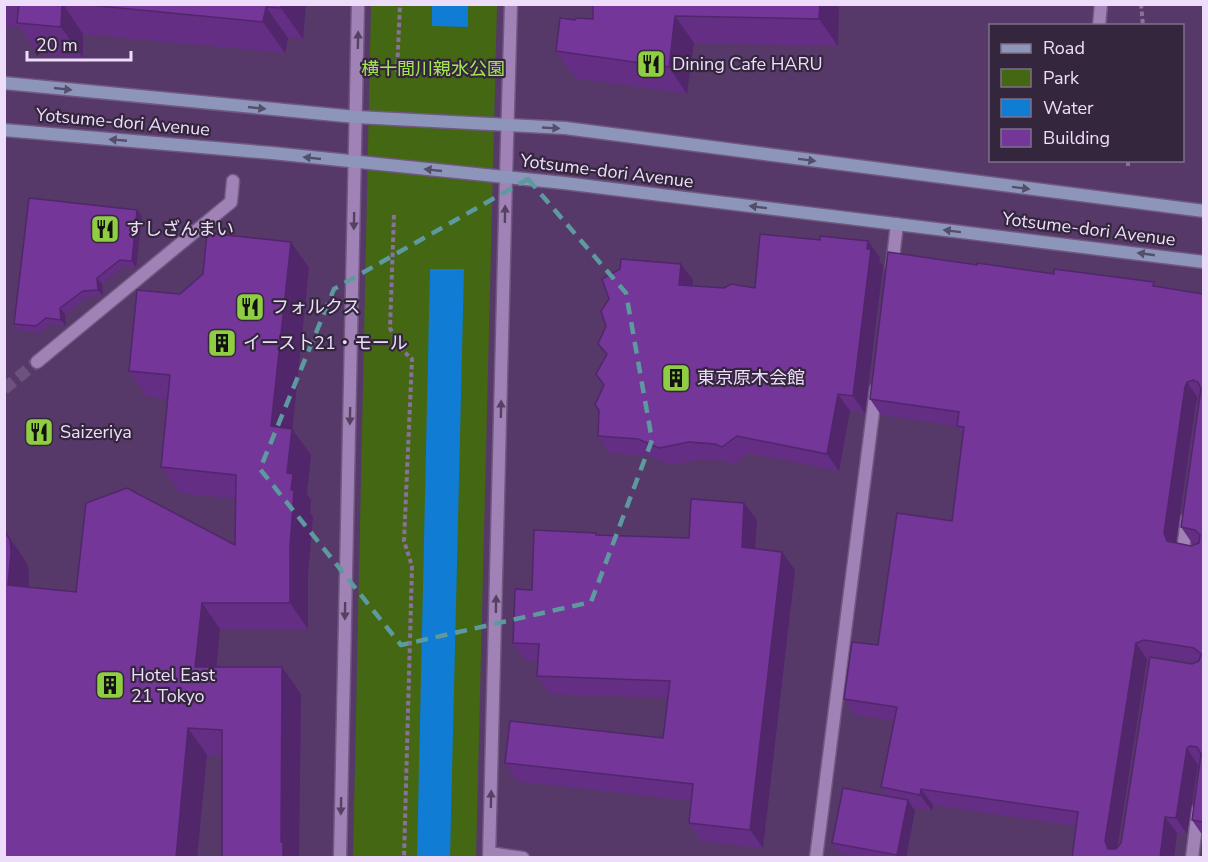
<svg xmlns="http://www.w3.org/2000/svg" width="1208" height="862" font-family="'Nunito Sans','Noto Sans JP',sans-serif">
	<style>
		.green { fill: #436713 }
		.water { fill: #107cd3 }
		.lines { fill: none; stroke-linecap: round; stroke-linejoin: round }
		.pedestrian-tunnel { stroke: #6d527f; stroke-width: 12; stroke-dasharray: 12 6; stroke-linecap: butt }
		.service-casing { stroke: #705881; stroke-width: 15 }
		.pedestrian-casing { stroke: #705881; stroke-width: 15 }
		.minor-casing { stroke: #705881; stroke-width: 15 }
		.tertiary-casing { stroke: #705881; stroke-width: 15 }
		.secondary-casing { stroke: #705881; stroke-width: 15 }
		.path { stroke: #8a719b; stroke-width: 4; stroke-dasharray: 4.5 3; stroke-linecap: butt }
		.service { stroke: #a182b7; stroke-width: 12 }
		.pedestrian { stroke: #a182b7; stroke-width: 12 }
		.minor { stroke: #a182b7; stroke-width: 12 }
		.tertiary { stroke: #a182b7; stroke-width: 12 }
		.secondary { stroke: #8d96ba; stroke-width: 12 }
		.wall { fill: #642e84; fill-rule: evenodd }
		.shaded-wall { fill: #51266b }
		.building { fill: #743699; stroke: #51266b; stroke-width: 1.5; fill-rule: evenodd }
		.oneway { fill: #554262 }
		.oneway2 { fill: #534e69 }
		.marked { fill: none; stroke: #5d9a9f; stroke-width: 4.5; stroke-dasharray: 12 8; stroke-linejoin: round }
		.labels { text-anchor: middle; stroke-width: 4.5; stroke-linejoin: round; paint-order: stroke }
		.poi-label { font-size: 18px; fill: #edddfa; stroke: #34273d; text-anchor: start }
		.park-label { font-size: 18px; fill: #a3e652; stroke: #34273d }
		.street-label { font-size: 18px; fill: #edddfa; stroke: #34273d }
	</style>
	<rect width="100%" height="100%" fill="#563969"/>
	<path class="green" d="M371 5H497L476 857 353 858Z"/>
	<path class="water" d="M432 5H468V27L432 26Z
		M430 269H464L450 858 417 857Z"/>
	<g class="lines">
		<path class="pedestrian-tunnel" d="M4 389 37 362"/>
		<g class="service-casing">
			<path id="service" d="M892 267 897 224
				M1187 519 1183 550 1204 554
				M816 858 876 389
				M1192 858 1198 810"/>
		</g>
		<g class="pedestrian-casing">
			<path id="pedestrian" d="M1099 26 1101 4
				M37 362 231 202 233 181"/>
		</g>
		<g class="minor-casing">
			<path id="minor" d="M489 853 523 858
				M340 858 358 4
				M489 858 506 177"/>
		</g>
		<g class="tertiary-casing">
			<path id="tertiary" d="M506 177 511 4"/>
		</g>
		<g class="secondary-casing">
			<path id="secondary" d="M4 83 356 117 565 128 1204 211
				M4 130 272 153 564 183 1204 262"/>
		</g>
		<path class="path" d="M1141 4 1143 26
			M397 72 400 4
			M1128 166V160
			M394 215 390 328 401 349 412 359 404 541 412 566 404 858"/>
		<use href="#service" class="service"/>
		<use href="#pedestrian" class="pedestrian"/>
		<use href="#minor" class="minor"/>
		<use href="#tertiary" class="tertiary"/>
		<use href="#secondary" class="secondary"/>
	</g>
	<path class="wall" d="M4 4H306L303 39 288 38 285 53 83 34V58L38 54 20 28 4 26Z
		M593 4H839L838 46 694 43 687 94 575 78 556 51 575 20 593 19Z
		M142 216 136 268 124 266 102 284 103 296 87 297 65 314 66 327 50 324 41 333 18 330 14 324Z
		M291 242 309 268 292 429 311 455 307 494 311 500 310 513 313 517 308 573V629H220L216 667H282L301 694 299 858H222V755H207L4 858V530L21 554 28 566 29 580 28 587 76 592 235 545 236 499 180 493 161 467 168 399 147 397 129 371 180 294Z
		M880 258 879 261 883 266 865 413 850 411 839 471 749 453 734 464 726 461 701 459 671 465 650 456 609 453 598 436 599 411 595 405 604 385 606 355 598 344 681 264 693 280 692 286 724 288H755Z
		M977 265 1054 274 1154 282 1157 287 1203 294V836L1192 820 1200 763 1198 765 1187 834 1177 833 1174 858H1072L1076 826 933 805 932 811 913 807 915 811 906 858H861L839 853 832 843 888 796 881 787 894 721 855 715 844 699 878 645 952 521 963 435 957 426 881 415 870 399ZM1198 398H1200L1181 527 1192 543 1196 544 1191 546 1176 543 1196 403ZM1155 656 1196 662 1192 664 1151 658ZM1149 658 1121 843 1117 848 1147 659Z
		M744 503 757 520 755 549 782 552 795 570 763 848 701 841 689 823 691 801 517 781 505 763 663 738 668 698 550 694 537 676 538 661H526L513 643 532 590 598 535 689 538Z"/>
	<path class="shaded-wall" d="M62 4H63L83 34V58L61 27Z
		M281 4H306L303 39 281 8Z
		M820 4H839L838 46 819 19Z
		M266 7 288 38 285 53 263 22Z
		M675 16 694 43 687 94 669 67Z
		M137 210 142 216 136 268 132 261Z
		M868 241 880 258 879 261 883 266 865 413 853 396Z
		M291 242 309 268 290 453 271 426Z
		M681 264 693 280 691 302 679 285Z
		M97 278 102 284 103 296 98 290Z
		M60 308 65 314 66 327 61 320Z
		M1187 382 1198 398 1196 403 1175 549 1167 541 1164 533 1185 387Z
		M838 394 850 411 839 471 827 454Z
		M292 429 311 455 307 494 311 500 310 513 313 517 308 573V629L290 603 291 490 287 473Z
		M744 503 757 520 754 565 742 547Z
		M4 530 21 554 28 566 29 580 26 612 8 585Z
		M782 552 795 570 763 848 750 830Z
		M202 603 220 629 214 694 195 667Z
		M1136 643 1147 659 1116 857 1108 849 1105 841Z
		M282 667 301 694 299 858H283L281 842Z
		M188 728 207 755 197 858H176Z
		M1187 748 1198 765 1187 834 1176 818Z
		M921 789 933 805 932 811 920 795Z
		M908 800 915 811 906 858H899L897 855Z
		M1165 817 1177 833 1174 858H1160Z"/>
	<path class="building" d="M19 4H62L61 27 17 23Z
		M79 4H281V8L266 7 263 22Z
		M593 4H820L819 19 675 16 669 67 556 51 560 18 575 20 576 18 593 19Z
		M29 198 137 210 132 261 120 260 97 278 98 290 83 291 60 308 61 320 46 318 36 326 14 324Z
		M207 233 291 242 271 426 292 429 287 473 293 474 291 490H294L290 547V603H202L195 667H282L281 842H283V858H222V730L188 728 176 858H4V530L10 540 11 553 8 585 76 592 86 503 127 488 235 545 236 475 161 467 170 375 129 371 137 290 180 294 203 274Z
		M760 234 820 240V236L868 241 867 249H871L853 396 838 394 827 454 737 436 722 447 715 444 689 442 659 448 638 439 598 436 599 410 595 405 604 385 596 374 607 354 598 344 606 326 601 311 609 299 602 279 620 269 621 259 681 264 679 285 724 288 731 284 755 288Z
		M888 252 977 265V263L1054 274V269L1154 282 1153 286 1203 294V822L1192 820 1201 754 1197 747 1190 746 1187 748 1176 818 1165 817 1160 858H1072L1078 812 921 789 920 795 881 787 897 707 844 699 852 642 878 645 897 513 952 521 964 427 957 426 959 412 870 399ZM1193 380 1198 382 1201 389 1181 527 1195 530 1200 535 1199 543 1191 546 1167 541 1164 533 1185 387 1187 382ZM1144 640 1194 648 1201 654 1199 661 1192 664 1150 657 1121 843 1116 849H1108L1105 841 1136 643Z
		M691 499 744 503 742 547 782 552 750 830 689 823 693 784 505 763 510 721 663 738 670 681 537 676 539 644 513 643 515 589 532 590 534 530 596 533V535L689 538Z
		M843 788 908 800 897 855 832 843Z"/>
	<defs><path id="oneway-solid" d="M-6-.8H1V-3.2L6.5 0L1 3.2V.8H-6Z" transform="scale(1.5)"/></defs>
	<g class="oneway">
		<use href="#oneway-solid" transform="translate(358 40) rotate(-89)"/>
		<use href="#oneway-solid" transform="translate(505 214) rotate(-89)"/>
		<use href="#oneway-solid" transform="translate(354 221) rotate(91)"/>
		<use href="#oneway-solid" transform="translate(501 409) rotate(-89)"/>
		<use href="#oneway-solid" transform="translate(350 416) rotate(91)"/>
		<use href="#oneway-solid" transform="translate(496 604) rotate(-89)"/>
		<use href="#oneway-solid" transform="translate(345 611) rotate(91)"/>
		<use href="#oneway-solid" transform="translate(491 799) rotate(-89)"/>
		<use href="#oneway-solid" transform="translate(341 806) rotate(91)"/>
	</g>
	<g class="oneway2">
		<use href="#oneway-solid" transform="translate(63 89) rotate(6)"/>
		<use href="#oneway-solid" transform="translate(257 108) rotate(6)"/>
		<use href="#oneway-solid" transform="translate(551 128) rotate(3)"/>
		<use href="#oneway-solid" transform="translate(118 140) rotate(-175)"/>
		<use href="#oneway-solid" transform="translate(312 158) rotate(-174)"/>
		<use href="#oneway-solid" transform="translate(807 160) rotate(7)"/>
		<use href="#oneway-solid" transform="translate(433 170) rotate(-174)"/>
		<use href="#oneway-solid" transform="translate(1021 188) rotate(7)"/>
		<use href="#oneway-solid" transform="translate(758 207) rotate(-173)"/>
		<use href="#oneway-solid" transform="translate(952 231) rotate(-173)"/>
		<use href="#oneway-solid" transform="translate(1146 254) rotate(-172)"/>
	</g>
	<path class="marked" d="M528 179 626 293 652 440 591 602 401 645 260 469 334 289Z"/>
	<defs>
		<g id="restaurant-square" transform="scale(1.5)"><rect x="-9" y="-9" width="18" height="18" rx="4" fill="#8fcd42" stroke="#34273d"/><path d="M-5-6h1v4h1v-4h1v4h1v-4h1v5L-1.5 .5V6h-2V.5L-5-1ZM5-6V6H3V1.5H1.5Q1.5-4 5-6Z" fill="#111"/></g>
		<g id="building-square" transform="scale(1.5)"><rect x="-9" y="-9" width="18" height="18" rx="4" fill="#8fcd42" stroke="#34273d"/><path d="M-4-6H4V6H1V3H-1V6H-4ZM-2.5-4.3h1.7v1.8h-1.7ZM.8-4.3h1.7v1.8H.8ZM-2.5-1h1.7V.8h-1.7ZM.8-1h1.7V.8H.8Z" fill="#111"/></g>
	</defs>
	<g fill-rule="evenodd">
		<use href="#restaurant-square" x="651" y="64"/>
		<use href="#restaurant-square" x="105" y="229"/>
		<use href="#restaurant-square" x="250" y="307"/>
		<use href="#building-square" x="222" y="343"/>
		<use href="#building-square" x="676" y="378"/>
		<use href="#restaurant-square" x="39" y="432"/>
		<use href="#building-square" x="110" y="685"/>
	</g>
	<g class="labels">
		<g class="poi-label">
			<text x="672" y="70">Dining Cafe HARU</text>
			<text x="126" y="235">すしざんまい</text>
			<text x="271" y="313">フォルクス</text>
			<text x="243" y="349">イース卜21・モール</text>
			<text x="697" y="384">東京原木会館</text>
			<text x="60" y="438">Saizeriya</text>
			<text x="131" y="681">Hotel East<tspan x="131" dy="21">21 Tokyo</tspan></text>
		</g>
		<g class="park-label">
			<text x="433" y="75">横十間川親水公園</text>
		</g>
		<g class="street-label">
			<text transform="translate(123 122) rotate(5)" y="6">Yotsume-dori Avenue</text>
			<text transform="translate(607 171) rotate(7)" y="6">Yotsume-dori Avenue</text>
			<text transform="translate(1089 229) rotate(7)" y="6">Yotsume-dori Avenue</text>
		</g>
	</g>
	<rect width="1208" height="862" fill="none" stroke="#edddfa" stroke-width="12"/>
	<rect x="989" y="24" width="195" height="138" fill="#34273d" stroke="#7e7089" stroke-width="1.5"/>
	<rect x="1001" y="44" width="30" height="9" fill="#8d96ba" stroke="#7e7089" stroke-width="1.5"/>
	<text x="1043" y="54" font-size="18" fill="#edddfa">Road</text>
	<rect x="1001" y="69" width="30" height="18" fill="#436713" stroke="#7e7089" stroke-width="1.5"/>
	<text x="1043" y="84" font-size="18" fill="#edddfa">Park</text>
	<rect x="1001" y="99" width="30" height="18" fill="#107cd3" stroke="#7e7089" stroke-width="1.5"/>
	<text x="1043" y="114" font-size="18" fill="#edddfa">Water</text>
	<rect x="1001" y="129" width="30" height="18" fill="#743699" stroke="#7e7089" stroke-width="1.5"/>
	<text x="1043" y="144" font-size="18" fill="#edddfa">Building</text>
	<path d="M27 51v9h104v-9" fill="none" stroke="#edddfa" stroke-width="3"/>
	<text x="36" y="51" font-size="18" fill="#edddfa" stroke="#34273d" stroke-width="4.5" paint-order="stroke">20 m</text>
</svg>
